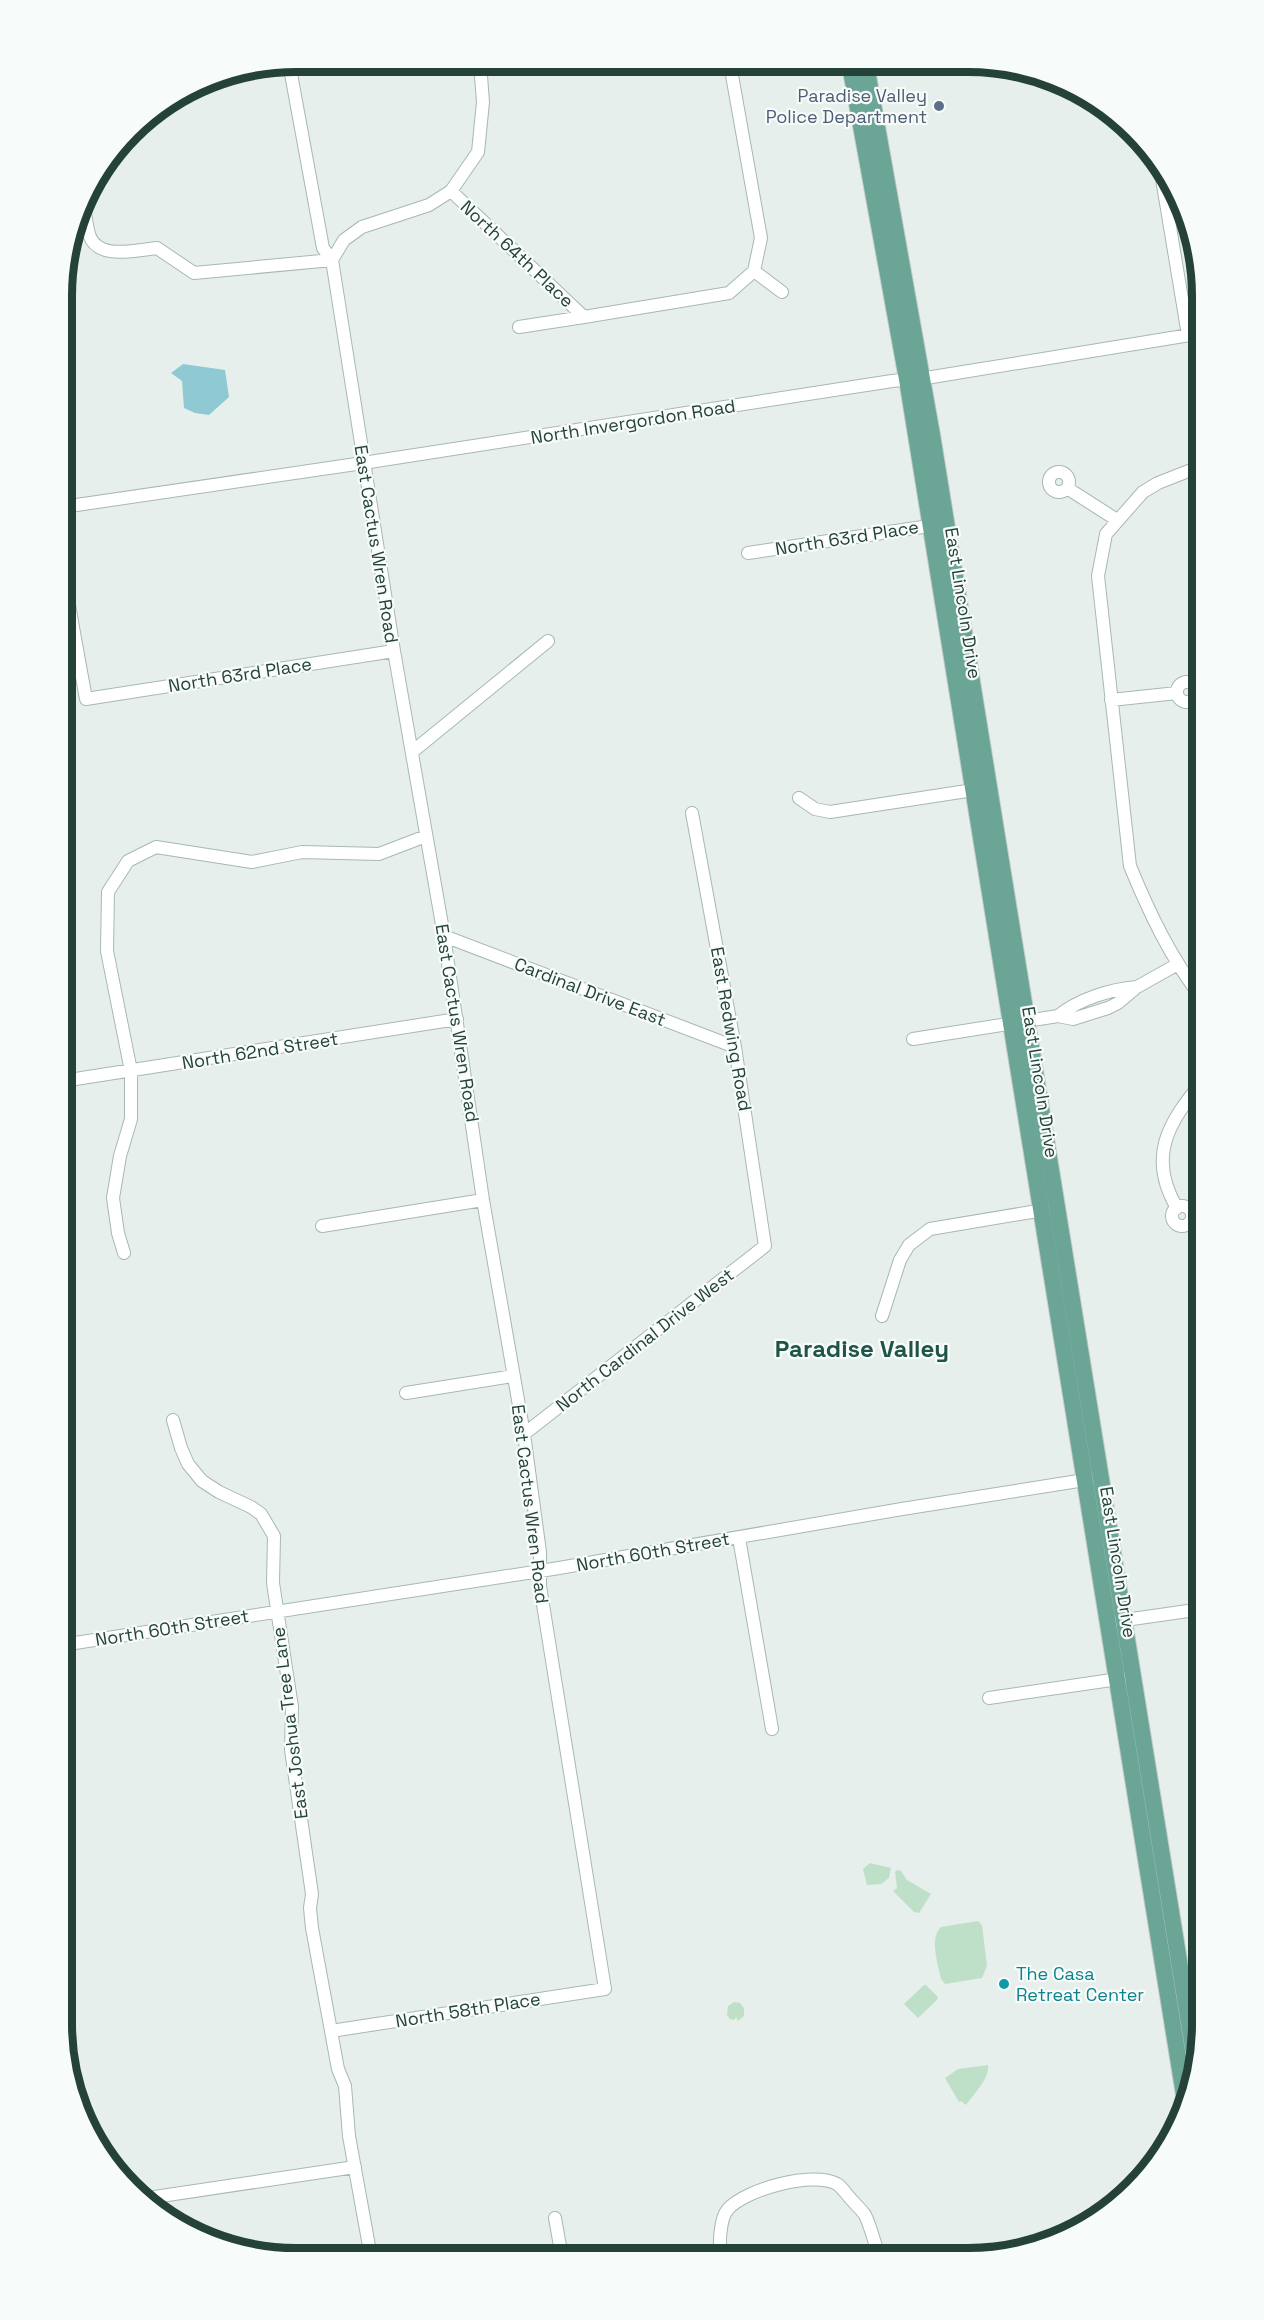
<svg xmlns="http://www.w3.org/2000/svg" width="1264" height="2320" font-family="'Space Grotesk',sans-serif">
	<style>
		.green { fill: #bfe0c8 }
		.water { fill: #8ec9d4 }
		.lines { fill: none; stroke-linecap: round; stroke-linejoin: round }
		.minor-casing { stroke: #a8b8b2; stroke-width: 14 }
		.major-casing { stroke: #c2cac8; stroke-width: 18 }
		.minor { stroke: #fff; stroke-width: 12 }
		.major { stroke: #6aa596; stroke-width: 16 }
		.service-dot { fill: #5c6f8a; stroke: #f7fbf9; stroke-width: 2 }
		.culture-dot { fill: #0f9aa8; stroke: #f7fbf9; stroke-width: 2 }
		.labels { text-anchor: middle; stroke-width: 4.5; stroke-linejoin: round; paint-order: stroke }
		.service-label { font-size: 18px; fill: #4e5e75; stroke: #f7fbf9; text-anchor: end }
		.street-label { font-size: 18px; fill: #24423a; stroke: #f7fbf9 }
		.culture-label { font-size: 18px; fill: #0d838f; stroke: #f7fbf9; text-anchor: start }
		.district-label { font-size: 24px; font-weight: bold; fill: #1f5548; stroke: #f7fbf9 }
		.rim { fill: none; stroke: #24423a; stroke-width: 8 }
	</style>
	<rect width="100%" height="100%" fill="#e6efeb"/>
	<path class="green" d="M870 1863 891 1868 889 1878 881 1884 867 1885 863 1869Z
		M897 1870 901 1871 907 1880 931 1894 919 1913 914 1912 893 1891 897 1888 895 1872Z
		M978 1921 982 1925 987 1966 982 1978 945 1984 941 1979C938 1964 929 1938 941 1927Z
		M924 1985H926L938 1997 937 2000 918 2018 904 2004Z
		M734 2002 740 2003 744 2008V2016L738 2021 736 2017 734 2020 730 2019 727 2015 728 2006Z
		M988 2065C990 2078 974 2094 966 2105L961 2101 959 2102 945 2078 958 2069Z"/>
	<path class="water" d="M183 364 225 370 229 397 209 415 195 413 184 408 182 381 171 373Z"/>
	<g class="lines">
		<g class="minor-casing">
			<path id="minor" d="M289 63 323 248 332 260 394 651 444 936 483 1200 524 1434 540 1552V1586L605 1989 331 2031
				M730 64 761 238 754 271
				M1159 161 1188 335
				M451 191 584 317 729 293 754 271
				M83 201C85 211 86 223 89 234 97 261 136 250 157 248L194 273 332 260
				M332 260 344 240 362 227 429 205 451 191 478 152 483 102 480 63
				M754 271 782 292
				M519 327 584 317
				M1049 482a10 10 0 1 1 20 0a10 10 0 1 1-20 0Z
				M1067 488 1117 520
				M63 507 363 463 892 381 932 377 1202 333
				M748 553 936 525
				M63 572 86 699 394 651
				M1177 692a10 10 0 1 1 20 0a10 10 0 1 1-20 0Z
				M1111 700 1177 693
				M412 752 548 641
				M799 798 815 809 830 812 980 789
				M444 936 735 1047
				M1202 998C1171 959 1149 912 1130 866L1098 576 1106 534 1143 492 1158 483 1191 470 1202 469
				M1058 1016C1079 999 1111 989 1137 987
				M913 1039 1058 1016 1073 1019 1108 1008 1118 1003 1137 987 1178 964
				M63 1081 457 1019
				M1172 1216a10 10 0 1 1 20 0a10 10 0 1 1-20 0Z
				M1177 1208C1147 1157 1168 1123 1202 1082
				M322 1226 483 1200
				M124 1253 118 1233 113 1198 120 1156 131 1119V1071L107 951 108 892 128 861 156 847 252 862 302 852 379 854 426 836
				M882 1316 900 1260 909 1245 930 1229 1049 1209
				M406 1393 513 1376
				M173 1420 181 1448 188 1464 202 1481 219 1492 251 1507 261 1514 274 1536 273 1583 292 1707 291 1750 312 1894 310 1908 312 1928 338 2069 345 2086 349 2136 371 2257
				M524 1434 765 1246 735 1047 692 813
				M739 1538 772 1729
				M1118 1621 1202 1609
				M62 1645 553 1569 902 1509 1091 1479
				M989 1698 1125 1678
				M141 2199 355 2167
				M555 2218 562 2257
				M722 2258C718 2246 720 2218 728 2209 746 2189 813 2171 837 2184 842 2187 846 2194 850 2198 854 2203 861 2209 865 2215 871 2227 874 2242 879 2255"/>
		</g>
		<g class="major-casing">
			<path id="major" d="M850 65 907 379 1186 2107
				M866 65 932 435 1196 2066"/>
		</g>
		<use href="#minor" class="minor"/>
		<use href="#major" class="major"/>
	</g>
	<circle class="service-dot" cx="939" cy="106" r="6"/>
	<circle class="culture-dot" cx="1004" cy="1984" r="6"/>
	<g class="labels">
		<g class="service-label">
			<text x="927" y="102">Paradise Valley<tspan x="927" dy="21">Police Department</tspan></text>
		</g>
		<g class="street-label">
			<text transform="translate(517 254) rotate(43)" y="6">North 64th Place</text>
			<text transform="translate(633 422) rotate(-9)" y="6">North Invergordon Road</text>
			<text transform="translate(847 538) rotate(-9)" y="6">North 63rd Place</text>
			<text transform="translate(376 544) rotate(81)" y="6">East Cactus Wren Road</text>
			<text transform="translate(963 603) rotate(81)" y="6">East Lincoln Drive</text>
			<text transform="translate(240 675) rotate(-9)" y="6">North 63rd Place</text>
			<text transform="translate(590 992) rotate(21)" y="6">Cardinal Drive East</text>
			<text transform="translate(457 1023) rotate(81)" y="6">East Cactus Wren Road</text>
			<text transform="translate(731 1029) rotate(80)" y="6">East Redwing Road</text>
			<text transform="translate(260 1051) rotate(-9)" y="6">North 62nd Street</text>
			<text transform="translate(1040 1082) rotate(81)" y="6">East Lincoln Drive</text>
			<text transform="translate(645 1340) rotate(-38)" y="6">North Cardinal Drive West</text>
			<text transform="translate(530 1504) rotate(83)" y="6">East Cactus Wren Road</text>
			<text transform="translate(653 1552) rotate(-10)" y="6">North 60th Street</text>
			<text transform="translate(1118 1562) rotate(81)" y="6">East Lincoln Drive</text>
			<text transform="translate(172 1628) rotate(-9)" y="6">North 60th Street</text>
			<text transform="translate(290 1723) rotate(-97)" y="6">East Joshua Tree Lane</text>
			<text transform="translate(468 2010) rotate(-9)" y="6">North 58th Place</text>
		</g>
		<g class="culture-label">
			<text x="1016" y="1980">The Casa<tspan x="1016" dy="21">Retreat Center</tspan></text>
		</g>
		<g class="district-label">
			<text x="862" y="1357">Paradise Valley</text>
		</g>
	</g>
	<path d="M0 0H1264V2320H0ZM296 72H968A224 224 0 0 1 1192 296V2024A224 224 0 0 1 968 2248H296A224 224 0 0 1 72 2024V296A224 224 0 0 1 296 72Z" fill="#f7fbf9" fill-rule="evenodd"/>
	<path class="rim" d="M296 72H968A224 224 0 0 1 1192 296V2024A224 224 0 0 1 968 2248H296A224 224 0 0 1 72 2024V296A224 224 0 0 1 296 72Z"/>
</svg>
